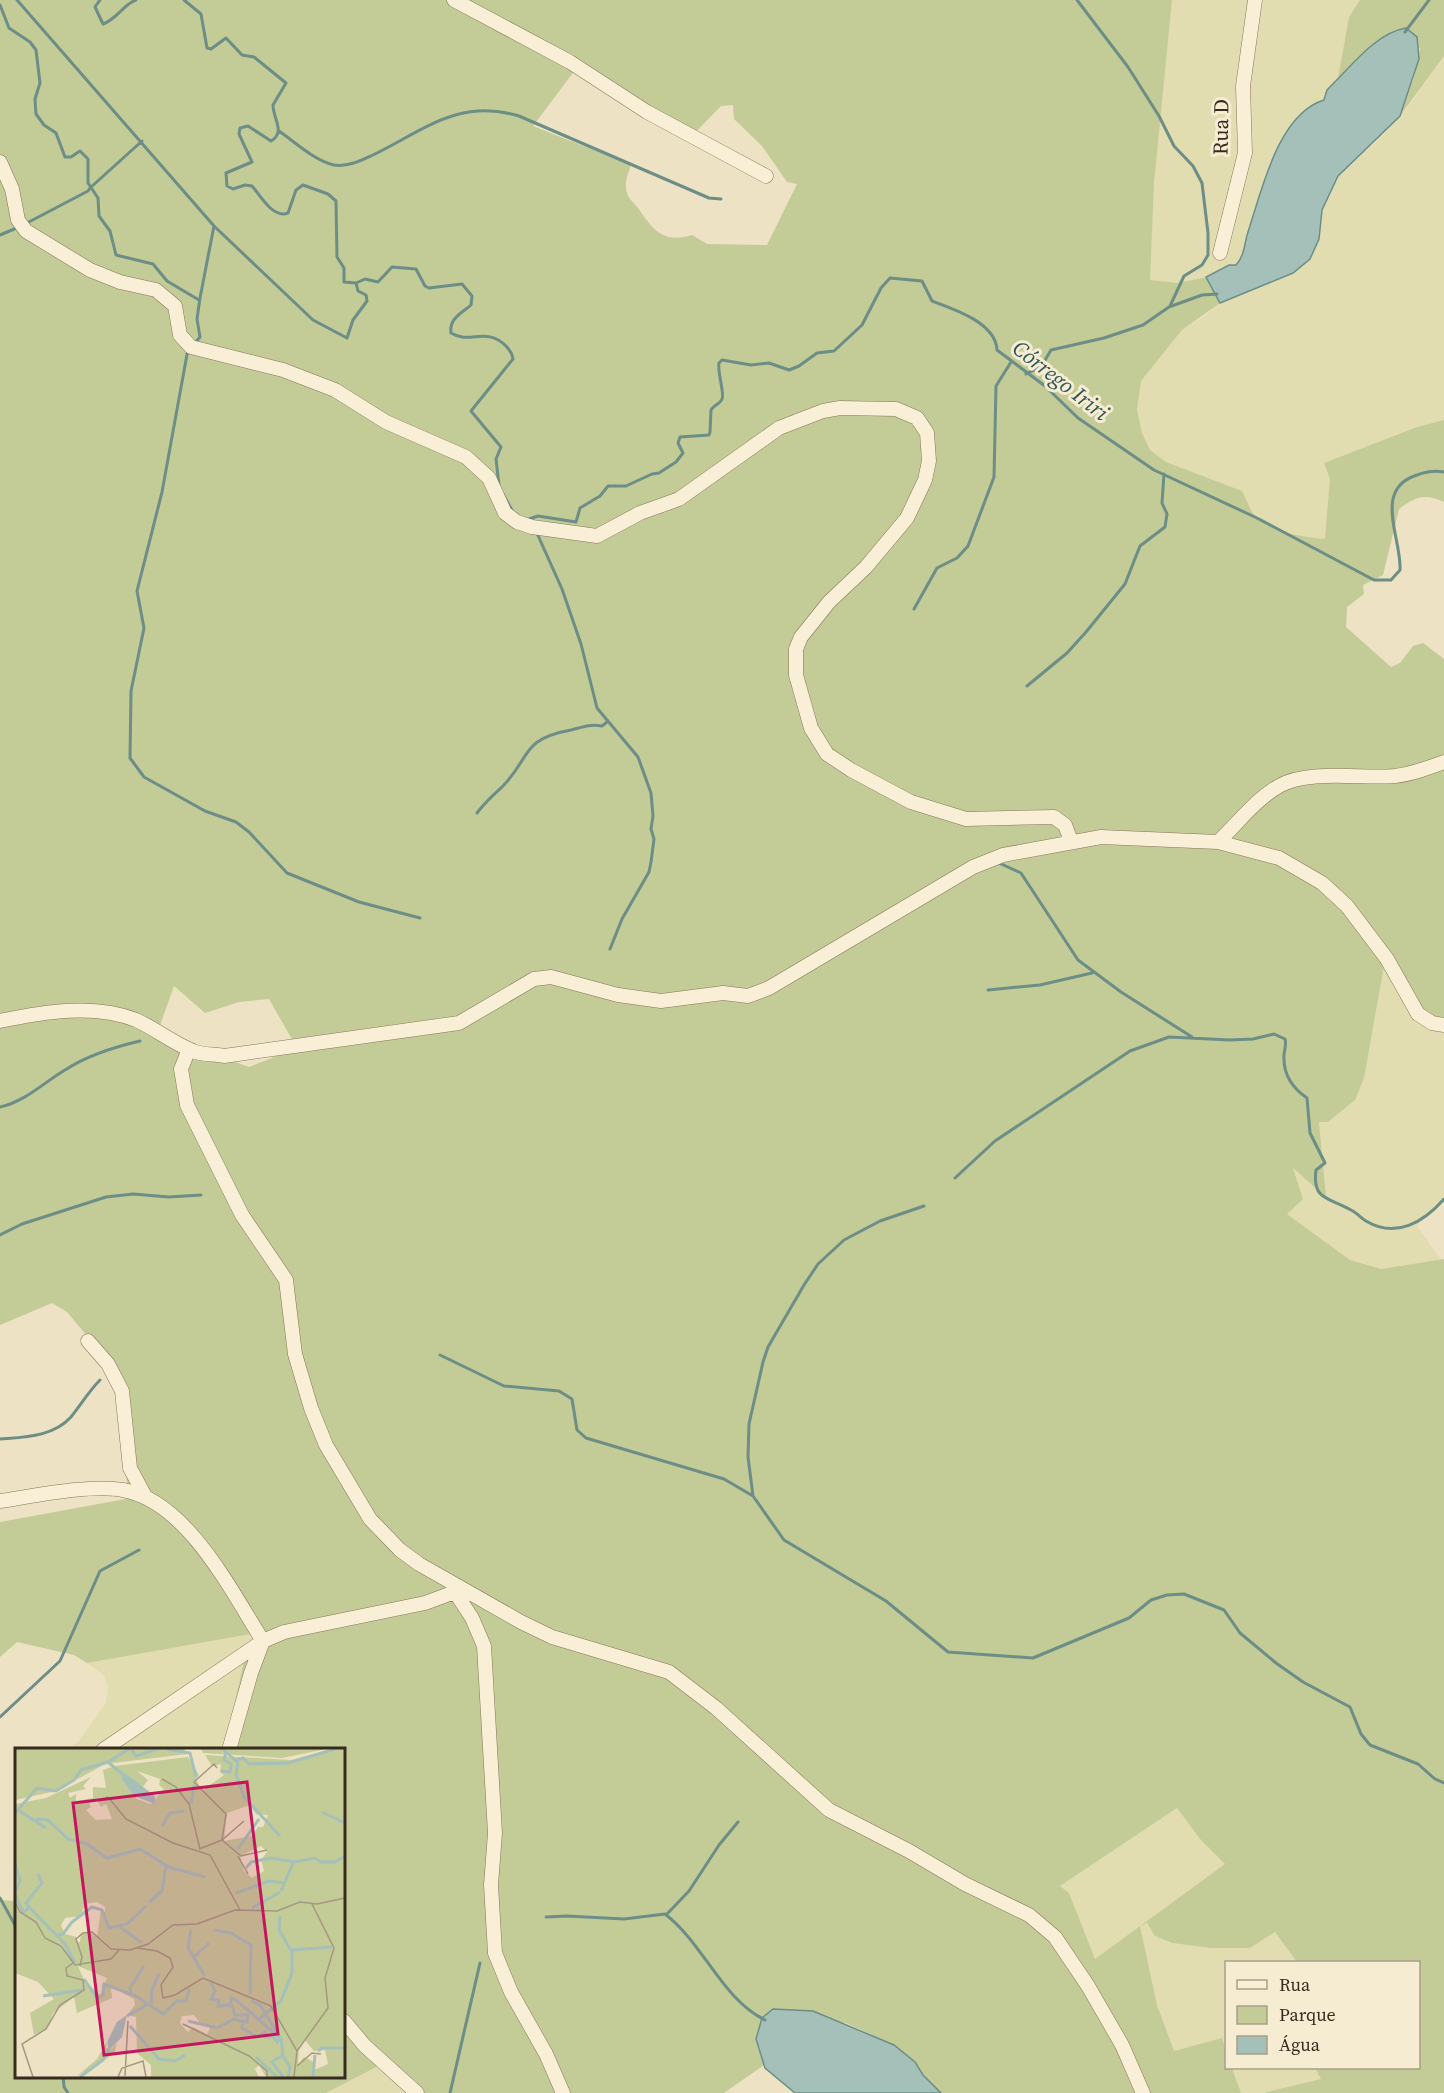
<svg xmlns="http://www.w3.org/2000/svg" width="1444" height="2093" font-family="'Source Serif 4',serif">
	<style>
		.farmland { fill: #e2dcb1 }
		.green { fill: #c3cb97; fill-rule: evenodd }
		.water { fill: #a5c0b9; stroke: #6c8e87; stroke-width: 1.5 }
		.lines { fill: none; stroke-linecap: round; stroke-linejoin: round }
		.stream { stroke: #6c8e87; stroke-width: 3 }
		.minor-casing { stroke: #87745a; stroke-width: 15 }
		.minor { stroke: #f8efd6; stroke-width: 14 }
		.labels { text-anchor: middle; stroke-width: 6; stroke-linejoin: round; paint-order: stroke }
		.street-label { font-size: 21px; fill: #372b1e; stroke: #f5ecd2 }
		.water-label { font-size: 22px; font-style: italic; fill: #2e5656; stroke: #f5ecd2 }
		.inset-river { fill: none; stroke: #a5c0b9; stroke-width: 3 }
		.inset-road { fill: none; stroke: #a49981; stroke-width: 1.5 }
		.view { fill: #c2185b; fill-opacity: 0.15; stroke: #c2185b; stroke-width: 3 }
		.inset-edge { fill: none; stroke: #372b1e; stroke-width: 3 }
	</style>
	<rect width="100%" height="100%" fill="#ede2c3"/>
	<path class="farmland" d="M1172 0H1360L1349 17 1338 78 1327 90 1324 100 1314 103 1298 116 1284 133 1245 242 1243 257 1236 266 1229 265 1204 277 1178 283 1149 281 1154 183Z
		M1444 56V420L1417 427 1324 463 1330 479 1326 539 1299 537 1275 529 1254 513 1242 491 1166 462 1150 450 1142 433 1137 408 1141 381 1182 330 1205 316 1218 304 1293 273 1319 239 1322 210 1339 176 1353 160 1373 145 1406 110Z
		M1384 965 1444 1026V1201L1417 1226 1441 1260 1381 1269 1350 1260 1287 1214 1303 1199 1293 1168 1326 1196 1319 1121 1328 1122 1355 1100 1364 1078Z
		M256 1632 244 1660 225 1749 67 1750 78 1742 106 1703 108 1688 104 1675 87 1663Z
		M1177 1808 1200 1839 1225 1864 1145 1924 1148 1923 1155 1936 1171 1943 1211 1948H1250L1275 1932 1297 1962H1226V2051L1222 2038 1174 2052 1157 2005 1140 1926 1095 1959 1069 1893 1060 1886Z
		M378 2066 407 2093H326Z
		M1232 2068H1315L1322 2079 1263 2093H1241Z"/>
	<path class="green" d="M0 0H1172L1154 183 1150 280 1178 283 1206 277 1220 303 1182 330 1141 381 1137 409 1142 433 1150 450 1166 462 1242 491C1246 498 1249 507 1253 513 1271 533 1301 537 1325 539L1330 479 1324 463 1417 427 1444 420V502C1424 493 1416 497 1399 509L1383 575 1363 585 1364 594 1347 607 1346 627 1391 667 1400 663 1413 646 1423 643 1444 659V1026H1436L1384 966 1364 1078 1355 1100 1328 1122H1319L1326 1197 1293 1168 1303 1199 1287 1214 1350 1260 1381 1269 1444 1259V2093H1263L1321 2079 1315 2068H1418V1962H1297L1275 1932 1250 1948H1211L1172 1943 1155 1936 1147 1923 1140 1926 1157 2005 1174 2051 1222 2038 1226 2051V2068H1232L1241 2093H941L923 2075 915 2062 894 2045 846 2023 762 2018 756 2039 764 2065 724 2093H407L378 2066 326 2093H0V1900L16 1901V2076H344V1750L225 1749 244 1660 256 1633 87 1663 74 1655 17 1642 0 1657V1522L131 1498 127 1484 123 1404 114 1368 67 1312 52 1303 0 1325ZM578 66 689 139 721 106 733 105 734 119 762 146 787 182 797 184 767 245 707 244 692 235C663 244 653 230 638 208 635 204 628 198 627 193 624 184 628 173 631 165L533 126ZM174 986 205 1013 239 1002 269 999 297 1048 249 1067 219 1056 159 1028ZM1177 1808 1200 1839 1225 1864 1095 1959 1069 1893 1060 1886Z
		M1360 0H1444V56L1400 116 1414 78 1420 48 1365 54 1327 90 1338 78 1349 17Z"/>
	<path class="water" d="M1406 28 1417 37 1419 59 1400 116 1338 176 1322 210 1319 239 1310 259 1293 273 1220 303 1206 277 1229 265H1236C1245 255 1244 244 1248 232 1262 190 1278 114 1324 100L1327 90C1349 69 1375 33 1406 28Z
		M773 2009 813 2011 894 2045 915 2062 923 2075 941 2093H795L765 2068 756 2039 762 2018Z"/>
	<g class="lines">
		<path class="stream" d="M17 0 214 226 313 320 347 338 353 320 367 301 366 295 358 291 356 283
			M100 0 95 7 103 24C117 19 125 3 136 0
			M184 0 201 14 207 48 211 49 226 38 242 55 254 57 286 83 273 105C273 119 286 132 271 141L248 126 240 128 239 134 252 162 226 173 227 186 233 189 245 185 252 186C261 196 273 219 288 213L296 190 303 185 328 194 336 201 337 257 344 268V282L356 283 365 279 378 282 392 267 416 269 425 286 429 288 462 284 472 296 471 305C462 313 449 318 451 333 470 345 486 326 506 346 510 351 512 352 513 359L471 411 501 447 496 459 499 485
			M1077 0 1128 67 1159 116 1174 146 1193 166 1202 183 1208 233V255L1202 265 1184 276 1170 306
			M0 5 9 28 30 42 36 50 40 83 35 99 36 114 44 125 56 133 65 157H71L80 151 88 159V183L98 198 99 216 110 231 116 255 153 264 167 281 199 300
			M1405 32 1429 0
			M279 131C295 142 315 161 334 165 348 167 360 161 373 155 424 130 459 98 519 116L709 198 721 199
			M90 188 142 141
			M25 224 88 191 90 188
			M0 235 19 227
			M195 343 200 337 197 319 200 298 214 226
			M188 349 162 492 137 591 144 628 131 691 130 758 144 777 205 811 236 822 249 832 287 873 359 902 420 918
			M1026 374 1041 367 1051 350 1104 338 1143 325 1169 307 1202 295 1217 294
			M503 494 513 512
			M526 520 538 516 576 522 580 508 600 496 608 486H626L652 474 659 473 676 462 683 453 678 443 680 437 709 435 710 432 711 410C713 406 721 403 722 399 725 395 717 371 719 363L722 360 751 365 769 363 789 370 799 366 817 353 834 351 862 325 881 288 890 278 922 281 932 301C954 309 996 323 997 350L1045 386 1078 418 1154 470 1257 518 1374 580H1391L1400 570C1402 539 1372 489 1417 475 1427 471 1434 470 1444 472
			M536 531 562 589 581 644 597 708 638 757 651 793 653 816 651 829 654 839 651 862 649 872 622 919 610 949
			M914 609 937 568 957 558 968 546 994 477 996 386 1011 362
			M1027 686 1067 653 1086 632 1125 584 1140 546 1165 527 1167 514 1162 503 1164 474
			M477 813C485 802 493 795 503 786 531 757 521 739 571 730 583 727 589 724 602 726L607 722
			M999 863 1021 873 1078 960 1121 992 1192 1037
			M988 990 1040 985 1092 973
			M0 1107C26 1101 43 1083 65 1070 88 1055 114 1047 140 1041
			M955 1178 995 1141 1130 1051 1169 1037 1230 1040 1253 1039 1274 1034 1285 1039C1287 1047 1283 1052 1284 1059 1284 1076 1294 1089 1307 1098L1310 1133 1325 1163 1316 1170C1312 1201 1329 1197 1351 1210 1357 1213 1361 1218 1366 1221 1396 1239 1424 1222 1444 1199
			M0 1235 22 1224 106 1197 133 1194 169 1197 201 1195
			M440 1355 504 1386 559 1391 572 1399 577 1430 586 1438 724 1479 753 1496 784 1540 886 1601 948 1652 1033 1658 1129 1618 1151 1600 1167 1595 1184 1594 1224 1610 1240 1633 1276 1663 1303 1682 1350 1707 1361 1734 1370 1745 1418 1764 1435 1779 1444 1783
			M0 1439C24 1437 53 1437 71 1417 81 1405 88 1392 100 1380
			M753 1496 748 1457 749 1424 763 1362 768 1347 804 1285 818 1264 844 1240 880 1221 924 1206
			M0 1717 60 1661 100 1571 139 1550
			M0 1898 16 1927
			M667 1914 689 1891 719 1845 738 1822
			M546 1917 567 1916 624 1919 665 1914C704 1944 721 1998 765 2020
			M63 2076 64 2087 68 2093
			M450 2093 480 1963"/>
		<g class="minor-casing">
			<path id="minor" d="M454 0 570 62 647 112 766 176
				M0 162 12 189 18 220 26 231 90 270 120 282 156 290 175 306 180 335 191 347 283 370 335 390 386 422 466 457 489 478 505 513 517 522 532 527 597 536 640 513 679 499 779 428 823 411 840 408 896 409 917 418 927 433 929 461 925 480 907 518 866 567 829 602 801 637 796 649V675L811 728 827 754 851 770 911 802 966 819 1054 817 1065 825 1071 841
				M1220 253 1245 153 1243 86 1255 0
				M1218 842C1237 824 1256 799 1279 786 1308 769 1362 779 1395 776 1412 774 1428 768 1444 762
				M0 1021C43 1012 94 1003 136 1020 156 1029 173 1043 193 1051 202 1055 214 1054 224 1056L459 1023 534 979 551 977 618 995 661 1001 723 993 748 996 769 988 973 867 1003 855 1101 837 1218 842 1279 858 1322 883 1347 906 1387 959 1418 1014 1432 1023 1444 1025
				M189 1049 181 1069 187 1105 242 1215 286 1280 295 1354 311 1408 326 1445 370 1519 400 1550 419 1564 521 1622 552 1637 669 1672 716 1708 829 1810 909 1851 965 1884 1029 1915 1055 1937 1088 1986 1122 2045 1143 2093
				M88 1341 108 1364 122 1391 130 1468 146 1498
				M0 1501C34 1496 90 1484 123 1490 187 1501 231 1591 263 1641L251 1673 229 1750
				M455 1592 472 1618 484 1646 495 1833 491 1885 495 1953 511 1992 546 2054 563 2093
				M103 1750 263 1641 284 1632 425 1603 463 1589
				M344 2021 365 2046 417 2093"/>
		</g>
		<use href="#minor" class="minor"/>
	</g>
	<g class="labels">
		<g class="street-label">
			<text transform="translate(1221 127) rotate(-89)" y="7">Rua D</text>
		</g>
		<g class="water-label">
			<text transform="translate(1061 380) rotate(38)" y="8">Córrego Iriri</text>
		</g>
	</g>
	<g transform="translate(15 1748)">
		<rect width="330" height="330" fill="#ede2c3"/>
		<path d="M0 1H169L172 6 90 16 41 43 0 52ZM186 1H311L267 10 188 5ZM317 1H330V329H251L244 317 240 321 244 329H136V317L122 305 121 269 112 267 120 257 119 251 99 240 96 241 97 250 62 265 59 249 38 265 32 280 19 287 15 265 39 251 23 234 0 225V56L31 50 76 29 68 38 71 41 53 45 55 50 61 46V53L78 50V39L91 40 88 22 100 18 173 9 184 27 181 31 187 43 209 27 205 24 206 16 197 18 190 7 276 12ZM122 23 145 31 144 37 149 41 136 56 122 51 106 30 111 27 127 40 133 32ZM82 52 86 59 91 56 97 71 81 72 71 62 76 59 74 55ZM235 57 241 66 253 67 248 79H243L237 88 209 93 212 65ZM246 98 252 104 246 112 249 123 237 130 229 123 225 108ZM82 154 90 159V164L86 161 82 189 75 184 66 185 65 194H61V189L50 186 46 177 50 170 66 168 70 156ZM63 218 92 230 85 247 69 232ZM179 267 185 275 196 278 192 286 178 279 173 284 165 275 167 268ZM290 292 299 303 310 302 313 316 299 322V314L289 309 283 317 284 298ZM93 292 91 300 96 301 102 295 99 306 61 329 82 311Z" fill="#c3cb97" fill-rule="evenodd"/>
		<path d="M111 26 140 48V56L119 48 106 30ZM112 267 107 289 93 303V292L102 274Z" fill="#a5c0b9"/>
		<path class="inset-river" d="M116 1 121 8 142 1M151 1 175 5 181 29M208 1 223 15 221 26 229 49 265 88M222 12 228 10 234 16 274 15 320 1M94 15 110 28M206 23 215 24 216 16 209 12 211 4M176 56 179 37M3 62 31 80M307 64 330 75M0 65 22 40 41 43 59 32 66 22 93 14 114 1M21 71 33 72 53 91 72 96 92 110 125 101 154 119 190 129M147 78 155 65 169 63M223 101 244 71M0 116 5 133 0 144M231 120 236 114 256 110 280 114 300 110 306 114H320L330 108M266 143 278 115M221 145 254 133 269 135M0 146 8 164 14 160M134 154 147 143 151 118M15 160 50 196 60 215M15 160 11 155 27 135 23 126M237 160 265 144M105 179 127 195M176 181 173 200 190 228M199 182 216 185 236 197 235 246M40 188 48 186 57 174 77 159 87 162 94 180 112 176 131 158M277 202 317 199M180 208 194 195M69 231 82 250 88 247 89 236 121 248 148 266 162 253H171L174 241M196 235 200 243 196 251 204 252 203 258 216 257M116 245 115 240 129 218M28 248 67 242M236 253 245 257 265 289M136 256 137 242 144 226M216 256V250L221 252 265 290M217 257 220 267H233L232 274 228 273M112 268 133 256M244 271 266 253 277 225V204L264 182 265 168M173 273 202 280 219 271 228 274M228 274 227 280 242 289 250 284V289H258L262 294 265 290M115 278 144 311 160 313 170 307M266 290 268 308 275 319 273 329M303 303 307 300H330M241 309 262 329M65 329 88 312 94 301M268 329 257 314 268 307M298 329 300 307"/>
		<path class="inset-road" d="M202 20 199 16 179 34 211 66 207 92 226 108 252 102M147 31 161 39 174 56 185 101M84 52 93 49 111 71 158 95 195 107 225 162M184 101 207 92 229 73M223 108 233 126M0 154 5 164 21 174 30 190 46 198 60 217 96 211 104 202M122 200 142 203 155 210 158 219 146 237 148 250 160 247 188 230 256 258 282 303 279 329M65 218 67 209 61 191 68 185 77 184 96 201 115 202 133 196 158 177 182 176 220 162 262 163 285 154 302 156 330 150M168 276 234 308 252 323V329M282 303 313 260 310 230 319 200 297 156M282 318 297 305 306 306M110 328 113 273M18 329 7 296 31 281 45 257 69 242 68 232 52 228 51 220 58 215M103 329 107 320 128 313 131 329"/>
		<path class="view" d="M232 34 263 286 89 307 58 55Z"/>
		<rect width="330" height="330" class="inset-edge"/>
	</g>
	<rect x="1225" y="1961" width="195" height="108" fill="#f5ecd2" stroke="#a99f8a" stroke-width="1.5"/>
	<rect x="1237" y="1980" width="30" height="9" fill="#f8efd6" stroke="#a99f8a" stroke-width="1.5"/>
	<text x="1279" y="1991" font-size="18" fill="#372b1e">Rua</text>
	<rect x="1237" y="2006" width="30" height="18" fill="#c3cb97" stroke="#a99f8a" stroke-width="1.5"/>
	<text x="1279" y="2021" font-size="18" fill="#372b1e">Parque</text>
	<rect x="1237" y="2036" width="30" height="18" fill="#a5c0b9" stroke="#a99f8a" stroke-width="1.5"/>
	<text x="1279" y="2051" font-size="18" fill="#372b1e">Água</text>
</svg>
